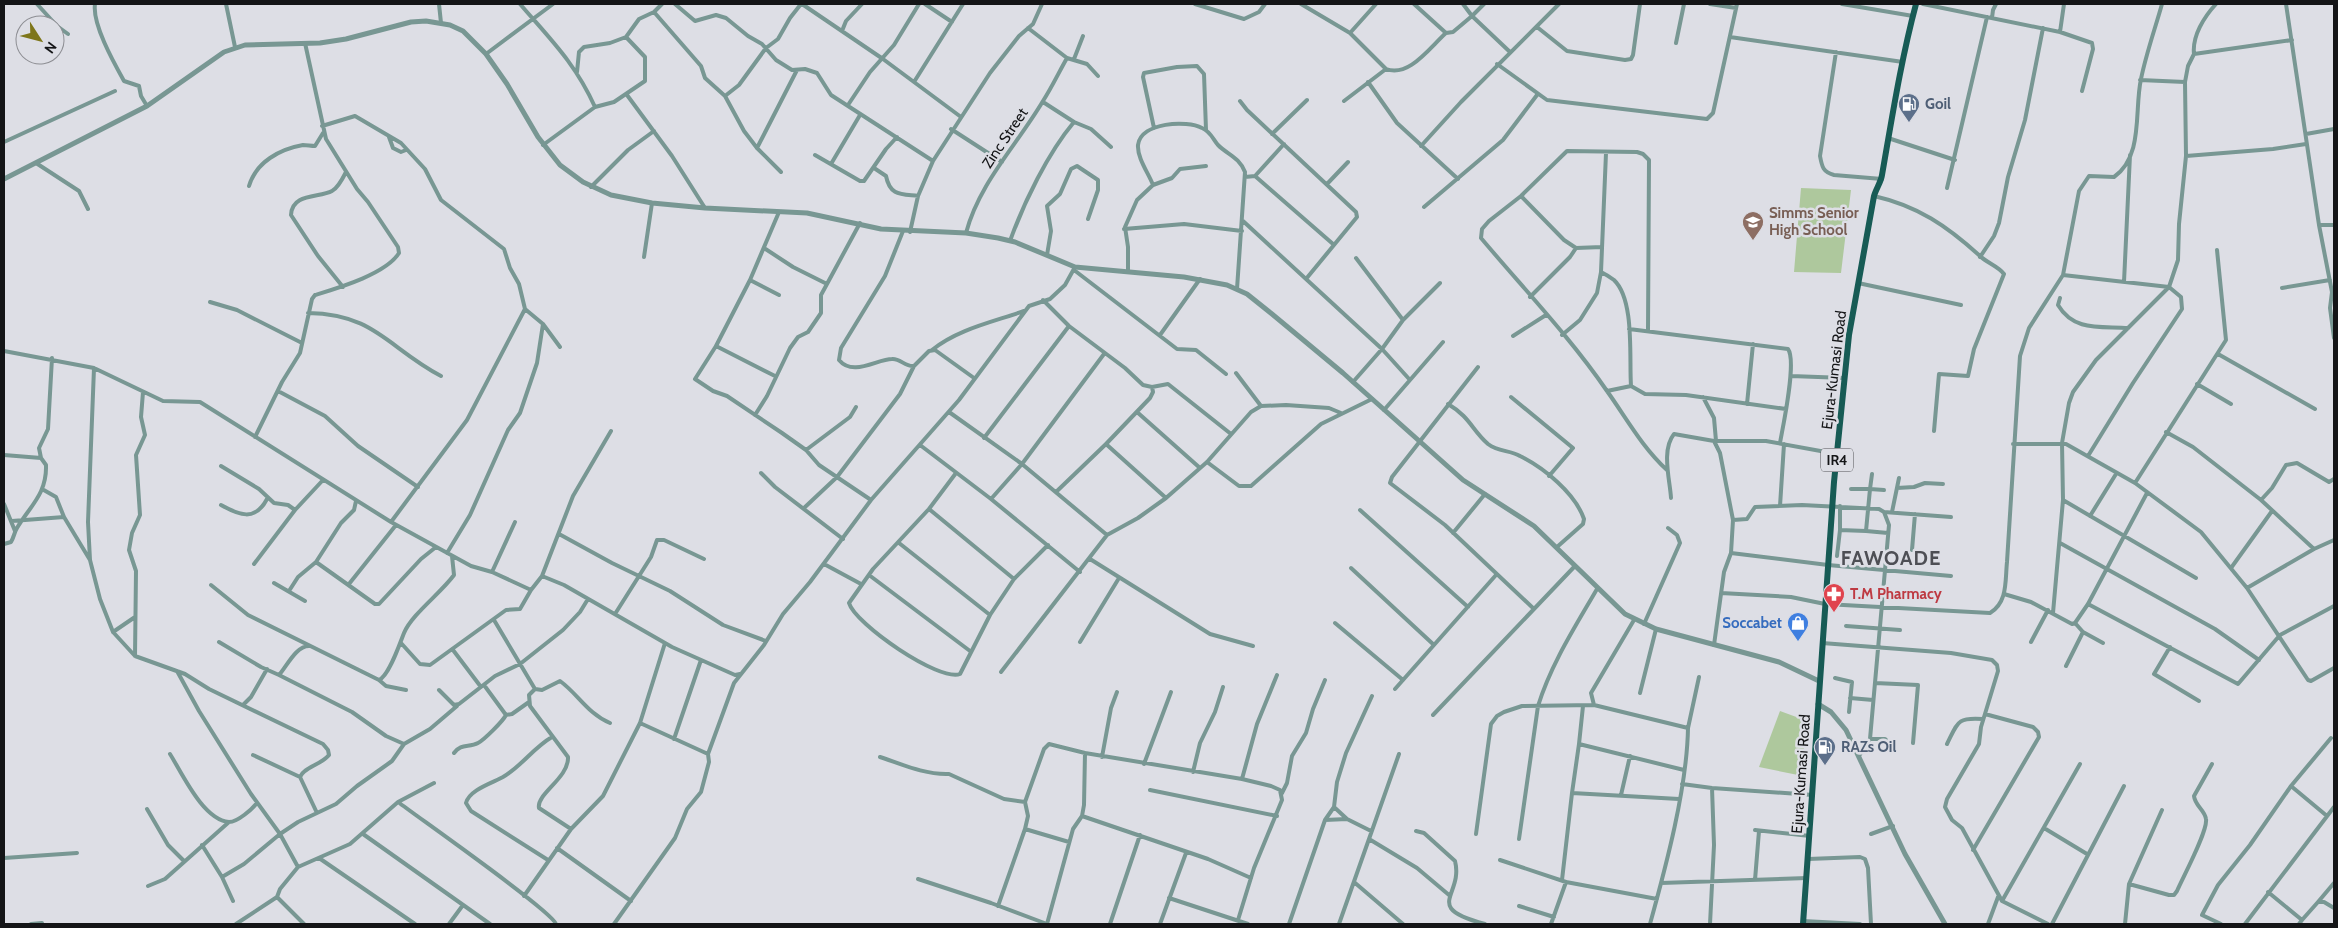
<svg xmlns="http://www.w3.org/2000/svg" width="2338" height="928" font-family="Cabin,sans-serif">
	<style>
		.green { fill: #aec89d }
		.lines { fill: none; stroke-linecap: round; stroke-linejoin: round }
		.minor { stroke: #789793; stroke-width: 4 }
		.tertiary { stroke: #789793; stroke-width: 5 }
		.primary { stroke: #175b55; stroke-width: 6 }
		.labels { text-anchor: middle; stroke-width: 5; stroke-linejoin: round; paint-order: stroke }
		.shield { fill: #dddee5; stroke: #505155; stroke-width: 1 }
		.shield-label { font-size: 14px; font-weight: bold; fill: #141517 }
		.service-label { font-size: 15px; font-weight: bold; fill: #4e5e75; stroke: #dddee5; text-anchor: start }
		.street-label { font-size: 15px; fill: #141517; stroke: #dddee5 }
		.education-label { font-size: 15px; font-weight: bold; fill: #785e54; stroke: #dddee5; text-anchor: start }
		.health-label { font-size: 15px; font-weight: bold; fill: #be3a42; stroke: #dddee5; text-anchor: start }
		.shop-label { font-size: 15px; font-weight: bold; fill: #366cbe; stroke: #dddee5; text-anchor: end }
		.district-label { font-size: 20px; font-weight: bold; letter-spacing: 1px; fill: #4e4f55; stroke: #dddee5 }
	</style>
	<rect width="100%" height="100%" fill="#dddee5"/>
	<path class="green" d="M1801 188 1851 190 1841 273 1794 272Z
		M1780 711 1810 722 1798 775 1759 767Z"/>
	<g class="lines">
		<path class="minor" d="M37 4 57 26 68 34
			M95 4C92 24 114 63 124 81L139 86 141 96 147 106
			M226 4 235 47
			M439 4 441 23
			M520 4C551 40 575 63 595 107L543 145
			M675 4 695 21 716 15 726 18 748 36 762 44 776 60 792 70 805 69 817 73 831 95 933 161
			M802 4 883 59 961 117
			M925 4 952 22
			M1195 4 1244 19 1259 12 1265 4
			M1301 4 1350 33 1386 69C1409 78 1430 47 1446 33L1453 32 1472 16 1510 52
			M1414 4 1446 33
			M1463 4 1472 16 1484 4
			M1710 4 1736 8
			M1842 4 1913 16
			M1923 4 2060 32 2092 43 2093 49 2082 91
			M2286 4 2319 225 2332 292 2330 308 2334 338
			M654 12 701 66 705 78 725 96 744 131 757 148 781 172
			M1992 18 1993 10 1996 4
			M1537 27 1567 51 1625 60 1631 59 1633 55 1640 4
			M1028 28 1067 58 1087 64 1098 76
			M842 31 846 21 862 4
			M2060 32 2064 4
			M1350 33 1376 4
			M1730 37 1903 62
			M1676 43 1684 4
			M1836 52 1820 156C1822 167 1823 172 1834 175L1882 179
			M486 54 553 4
			M2194 54C2192 36 2204 17 2216 4
			M1074 59 1083 36
			M1497 64 1547 100 1707 119 1713 113 1737 4
			M577 72 579 52 584 47 610 43 626 37 639 19 654 12 662 4
			M2140 80 2185 82 2188 66 2194 54 2292 40
			M914 82 963 4
			M1368 82 1397 123 1458 179
			M627 95 672 156 705 208
			M725 96 739 85 766 48 778 39 790 18 801 4
			M1240 101 1247 110 1356 212 1357 217 1306 279
			M1344 101 1386 69
			M848 105 870 72 894 45 919 4
			M595 107 614 102 645 81V57L626 37
			M1074 122 1091 129 1111 147
			M322 126 355 116 401 143 425 169 441 200 504 249 510 268 519 284 525 309 543 324 560 347
			M1154 128 1143 77 1144 73 1177 67 1197 66 1204 74 1206 130
			M951 129 1002 162
			M1272 134 1307 100
			M2306 134 2334 129
			M389 137 393 148 401 152 406 150
			M1888 138 1955 160
			M4 142 115 91
			M1421 146 1461 102 1559 4
			M757 148 797 70
			M815 155 860 181H864L886 149 897 137
			M2186 156 2273 149 2306 144
			M36 163 79 191 88 209
			M831 164 860 115
			M874 168 886 176C890 196 901 194 918 196
			M1255 176 1333 244
			M1245 177 1255 176 1284 144
			M1327 184 1348 162
			M1153 185 1172 178 1180 169 1206 166
			M249 186C256 162 280 149 303 145 307 145 311 146 315 146L323 133
			M591 187 628 150 654 131
			M1947 188 1987 17
			M1521 196 1564 240 1576 248 1602 247
			M1874 196C1918 206 1947 226 1980 256 1987 263 1998 266 2004 274L1974 349 1968 376 1939 374 1934 431
			M1424 207 1503 140 1537 95
			M1243 221 1382 349 1410 380
			M2319 225H2334
			M1124 229 1184 224 1242 231
			M903 231 885 276 841 348 839 360C853 377 877 359 892 359 900 358 905 367 914 366
			M910 232 918 196 933 161 990 73 1019 36 1033 24 1042 4
			M966 233C979 183 1017 145 1043 101 1052 87 1059 72 1067 58
			M1010 241C1024 202 1048 153 1074 122L1043 102
			M764 248 793 267 827 284 860 223
			M1047 255 1051 231 1047 206 1060 194 1071 169 1077 166 1098 180V190L1088 219
			M644 257 652 203
			M1980 257 1994 236 1999 223 2008 177 2025 120 2043 28
			M1356 258 1403 320
			M1074 270 1177 349 1196 350 1226 374
			M1128 272V247L1125 227 1137 200 1153 185C1149 174 1137 158 1138 145 1141 122 1187 120 1202 128 1210 131 1213 139 1218 145 1228 155 1239 157 1245 172L1237 289
			M1601 272C1605 274 1610 277 1614 280 1635 300 1629 358 1631 386L1607 391
			M2063 275 2079 191 2089 176 2114 177C2144 156 2134 110 2141 79 2146 54 2155 29 2162 4
			M750 280 716 346 695 379 713 391 727 396 782 433 806 450 819 465 871 500
			M2124 282 2130 155
			M1858 283 1961 305
			M343 287 318 256 291 215C292 193 319 198 332 191 338 188 343 178 346 172
			M2282 288 2330 280
			M779 295 750 280 779 212
			M1530 297 1570 257 1576 248
			M2060 298 2058 305C2074 332 2101 326 2128 328
			M1043 300 1069 326 1125 368 1143 385 1152 387 1168 384 1231 434
			M210 302 237 310 302 343
			M308 313C375 314 388 348 441 376
			M1629 329 1788 349C1797 361 1783 426 1780 443
			M1648 331 1649 160 1643 154 1637 152 1567 151 1521 196 1489 221 1482 229 1481 238C1523 288 1570 337 1607 391 1627 419 1642 447 1667 470
			M1160 335 1200 279
			M1562 335 1580 320 1597 293 1601 272 1606 153
			M1513 336 1546 315
			M716 346 775 376
			M932 350C958 329 993 322 1024 311
			M4 351 94 368 163 401 200 402 391 522 471 566 492 572 531 590 520 609 506 610 430 665 420 664 401 643
			M2218 354 2315 409
			M1478 367 1392 477 1390 483 1445 525 1534 609
			M94 368 88 522 90 560 100 599 113 632 135 656 185 674 209 689 323 744 328 750 329 755C321 765 304 767 300 777L317 813
			M1236 373 1261 406
			M1791 376 1845 378
			M1353 382 1382 349 1403 320 1440 283
			M2197 384 2231 404
			M1631 386 1645 394 1686 395 1786 409
			M1152 387 1153 392 1150 398 1106 444 1166 498
			M278 391 325 416 358 446 418 487
			M1511 397 1573 448 1549 476
			M1703 397 1714 418 1716 441
			M1448 404C1470 417 1472 430 1488 444 1498 452 1510 450 1520 456 1544 468 1575 493 1584 519L1583 524 1557 547
			M1747 404 1753 344
			M1384 410 1443 342
			M949 412 1022 464 1107 535
			M1137 412 1200 468
			M755 415 767 396 790 348 798 337 808 332 821 313V295L827 284
			M2166 432 2193 447 2261 500 2314 549
			M255 437 282 382 300 353 312 299 315 295C338 288 386 274 399 253L398 247 368 202 357 189 326 139 305 43
			M984 438 1069 326
			M1714 441 1720 453 1733 520 1731 553 1724 572 1714 645
			M2013 444H2066L2135 483 2201 532 2247 588 2308 680 2311 681 2334 668
			M920 445 991 499 1080 572
			M806 450 850 417 856 407
			M4 455 41 458
			M1207 462 1239 486H1251L1321 424 1372 399
			M221 466 259 489 274 503 288 505 295 510
			M761 473 775 487 843 539
			M956 473 929 509 1014 579
			M1872 474 1870 489 1884 490
			M2135 483 2226 340 2217 250
			M1897 488 1914 487 1925 483 1943 484
			M42 489 56 497 64 517 90 560
			M1056 492 1106 444
			M1671 498C1670 480 1661 450 1674 434L1714 441H1766L1837 454
			M991 499 1022 464 1104 354
			M2063 500 2196 578
			M2261 500 2272 488 2286 465 2297 463 2329 482 2334 479
			M4 504 15 531
			M221 505C239 515 255 522 267 499
			M1780 506 1784 444
			M1840 506V530L1866 531 1870 489H1851
			M804 508 837 477 900 394 914 366 929 351 935 350 974 378
			M929 509 873 569 849 603C855 624 939 682 960 674L990 615 1014 579 1048 545
			M1360 510 1468 607
			M1884 512 1951 517
			M1892 512 1899 478
			M2090 516 2116 474
			M1733 520 1747 519 1755 507 1802 505 1879 509 1884 512 1889 525 1870 739 1859 756
			M12 521 64 517
			M391 522 467 420 525 309
			M1866 531 1888 533
			M1453 533 1485 494
			M559 534 612 563 670 591 723 625 766 641
			M899 543 990 615
			M2060 543 2215 629 2259 660
			M4 544 11 542C14 537 14 533 17 528 30 506 47 494 46 465L41 458 39 448 48 429 52 358
			M1912 550 1915 514
			M447 553 470 515 508 430 520 413 537 363 543 324
			M1731 553 1828 565 1951 576
			M1837 556 1840 530
			M1090 559 1210 634 1253 646
			M316 562 375 604H379L421 559 436 547
			M254 564 295 510 323 480
			M824 564 861 584
			M1351 568 1434 645
			M2231 568 2272 511
			M492 572 515 522
			M869 575 970 651
			M542 576 564 585 672 647 735 675 740 674
			M274 583 305 601
			M349 584 396 525
			M211 585 248 615 379 680C389 676 400 643 404 633 412 614 441 593 454 575L452 556
			M2247 588 2314 549 2334 540
			M531 590 542 576 573 496 611 431
			M289 591 298 577 316 562 341 523 354 510 356 501
			M1721 593 1791 597 1825 604 1990 613C2008 602 2005 581 2007 562L2020 356 2029 328 2063 275 2169 287 2181 297 2182 309 2133 383 2088 456
			M2004 594 2031 602 2072 624 2075 623 2088 604 2147 493
			M2088 604 2238 684 2280 635 2334 606
			M2053 613 2063 500 2062 443 2069 403 2073 392 2096 360 2169 287 2178 260 2179 224 2186 156 2185 82
			M615 614 651 557 657 540H664L704 559
			M494 620 535 689 529 695 530 706 568 757C569 778 536 794 539 808L571 829
			M1335 623 1403 680
			M2075 623 2083 632 2103 643
			M1644 624 1680 543 1677 535 1668 528
			M1846 626 1900 630
			M113 632 135 617
			M219 642 261 667 279 675C287 666 296 646 309 646
			M1080 642 1119 578
			M2031 642 2048 610
			M1822 643 1951 653 1992 660 1997 665 1998 671 1981 727 1979 744 1947 799 1945 807 1952 820 1962 828 2002 901 2048 924
			M2170 647 2154 674 2199 701
			M453 650 481 687
			M135 656 136 571 129 550 132 533 140 515 136 455 145 435 141 417 143 392
			M2066 666 2083 632
			M177 671 199 711 251 794 280 834 244 864 222 877
			M1001 672 1107 535 1138 518 1166 498 1207 462 1251 412 1261 406 1286 405 1329 408 1341 413
			M279 675 352 712 386 736 404 744
			M1835 678 1852 682 1849 712
			M379 680 386 686 406 690
			M1875 683 1918 685 1913 743
			M484 685 506 715 512 714 529 702
			M535 689 542 690 560 681C578 694 588 714 610 723
			M1395 689 1496 575
			M439 690 454 705 459 704 495 676 520 664 563 630 580 612 588 599
			M1640 693 1656 629
			M1850 698 1873 700
			M243 705 251 697 267 669
			M1594 705 1591 693 1634 620
			M1583 706 1579 744 1684 770
			M1433 715 1575 566
			M640 723 665 643
			M1688 728 1699 677
			M674 739 701 660
			M1870 739H1885L1891 745
			M1947 744C1958 722 1957 717 1983 719
			M454 753C461 743 469 748 478 743 484 740 503 721 506 715
			M1085 753 1242 779 1271 786 1280 790 1282 800 1254 868 1238 920
			M170 754C182 773 203 820 229 822 238 822 252 809 257 803
			M253 755 300 777
			M880 757C901 764 925 775 949 774L1004 799 1025 802
			M1102 757 1111 708 1117 692
			M1144 764 1171 692
			M1193 772 1200 743 1215 712 1223 687
			M1242 779 1257 724 1277 675
			M1682 784 1712 788 1813 795
			M2291 786 2327 816
			M1150 790 1277 816
			M1282 793 1287 783 1292 756 1306 733 1313 709 1325 680
			M1572 793 1579 744
			M1621 795 1630 756
			M398 802C419 818 552 911 556 924
			M1334 807 1347 819 1371 831
			M147 809 168 845 184 861
			M1082 816 1208 859 1251 878
			M1325 820 1347 819
			M2044 828 2087 854
			M1025 829 1069 842
			M1755 830 1810 836
			M1416 831 1424 833 1455 861C1464 896 1421 907 1485 924
			M363 834 490 924
			M1476 834 1491 724 1497 716 1504 712 1522 706 1594 705 1688 728C1687 788 1666 866 1650 924
			M1871 834 1893 826
			M1369 839 1417 868 1449 895
			M1519 839 1538 706C1551 664 1575 627 1597 589
			M202 845 222 877 233 901
			M557 848 631 901
			M1973 850 2039 737 2038 732 2033 727 1985 714
			M4 858 77 853
			M319 858 415 924
			M1808 859 1860 857 1865 859 1868 868 1871 924
			M548 860 471 811 466 803C469 790 492 783 503 777 522 766 533 748 552 737
			M1500 860 1566 882 1657 899
			M298 867 280 834 298 822 336 804 357 786 392 761 404 744 430 729 457 706
			M918 879 991 903 1047 924
			M1562 880 1572 793 1679 799
			M1755 880 1759 831
			M1354 882 1403 924
			M1661 883 1807 878
			M2129 884 2169 895H2174L2177 891C2183 877 2208 831 2206 819 2205 810 2195 806 2194 796L2212 764
			M148 886 165 879 229 822
			M2268 892 2302 920 2299 924
			M524 896 571 829 603 796 640 723 708 754
			M277 897 304 924
			M1169 898 1248 924
			M2002 901 2080 764
			M2318 902 2334 883
			M998 906 1025 829 1028 816 1025 802 1044 749 1049 744 1085 753 1084 805 1082 816 1073 829 1047 924
			M1519 906 1554 917
			M2302 920 2318 902H2324L2334 908
			M1803 921 1860 924
			M31 924 42 923
			M236 924 277 897 280 889 298 867 350 844 398 802 434 783
			M449 924 463 905
			M614 924 675 838 687 809 701 792 709 762 708 754 734 683 764 645 783 614 810 582 871 500 959 400 1029 306 1050 299 1065 285 1075 267
			M1110 924 1140 835
			M1160 924 1186 853
			M1289 924 1325 820 1334 807 1337 782 1346 753 1372 696
			M1339 924 1399 754
			M1551 924 1566 882
			M1710 924 1714 845 1712 788
			M1988 924 1998 897
			M2052 924 2124 786
			M2125 924 2129 884 2162 810
			M2221 924 2202 915 2218 885 2250 845 2291 786 2331 738
			M2245 924 2334 807"/>
		<path class="tertiary" d="M4 179 147 106 224 52 245 45 320 43 346 39 411 22 426 21 450 25 463 31 486 54 507 84 538 137 560 165 583 182 611 195 652 203 705 208 807 213 881 229 966 233 998 238 1015 242 1075 267 1184 277 1227 285 1247 294 1272 314 1343 373 1463 480 1534 526 1625 614 1656 629 1779 662 1819 681
			M1818 704 1831 712 1846 730 1905 854 1945 924"/>
		<path class="primary" d="M1803 924 1834 482 1849 335 1874 196C1876 189 1881 182 1882 175 1892 118 1901 60 1916 4"/>
	</g>
	<defs>
		<g id="fuel-pin" transform="scale(1.125)"><path d="M0 17L-7.5 6A9.5 9.5 0 1 1 7.5 6Z" fill="#5c6f8a" stroke="#dddee5"/><path d="M-5.5-6h7V0h2V4h1.3V-2.5L3-4.5l.8-.8L6-3V5H2.5V1h-1V6h-7ZM-4.2-4.7v3.2H.2V-4.7Z" fill="#fff"/></g>
		<g id="school-pin" transform="scale(1.125)"><path d="M0 17L-7.5 6A9.5 9.5 0 1 1 7.5 6Z" fill="#8d6e63" stroke="#dddee5"/><path d="M0-5L7-2L0 1L-7-2ZM-4 1L0 2.5L4 1V4Q0 6-4 4Z" fill="#fff"/></g>
		<g id="pharmacy-pin" transform="scale(1.125)"><path d="M0 17L-7.5 6A9.5 9.5 0 1 1 7.5 6Z" fill="#e0444e" stroke="#dddee5"/><path d="M-2-6h4v4h4v4h-4v4h-4v-4h-4v-4h4Z" fill="#fff"/></g>
		<g id="shop-pin" transform="scale(1.125)"><path d="M0 17L-7.5 6A9.5 9.5 0 1 1 7.5 6Z" fill="#3f7fe0" stroke="#dddee5"/><path d="M-5-2.5h2.3a2.7 3.5 0 0 1 5.4 0H5L5.5 6h-11ZM-1.5-2.5h3a1.5 2.3 0 0 0-3 0Z" fill="#fff"/></g>
	</defs>
	<g fill-rule="evenodd">
		<use href="#fuel-pin" x="1909" y="104"/>
		<use href="#school-pin" x="1753" y="222"/>
		<use href="#pharmacy-pin" x="1834" y="594"/>
		<use href="#shop-pin" x="1798" y="623"/>
		<use href="#fuel-pin" x="1825" y="747"/>
	</g>
	<g class="labels">
		<rect class="shield" x="1821" y="448.5" width="32" height="23" rx="4"/>
		<g class="shield-label">
			<text x="1837" y="465">IR4</text>
		</g>
		<g class="service-label">
			<text x="1925" y="109">Goil</text>
			<text x="1841" y="752">RAZs Oil</text>
		</g>
		<g class="street-label">
			<text transform="translate(1005 138) rotate(-56)" y="5">Zinc Street</text>
			<text transform="translate(1834 370) rotate(-83)" y="5">Ejura-Kumasi Road</text>
			<text transform="translate(1801 774) rotate(-86)" y="5">Ejura-Kumasi Road</text>
		</g>
		<g class="education-label">
			<text x="1769" y="218">Simms Senior<tspan x="1769" dy="17">High School</tspan></text>
		</g>
		<g class="health-label">
			<text x="1850" y="599">T.M Pharmacy</text>
		</g>
		<g class="shop-label">
			<text x="1782" y="628">Soccabet</text>
		</g>
		<g class="district-label">
			<text x="1891" y="565">FAWOADE</text>
		</g>
	</g>
	<rect width="2338" height="928" fill="none" stroke="#141517" stroke-width="10"/>
	<g transform="translate(40 40) rotate(126)"><circle r="24" fill="#dddee5" stroke="#8d8e93"/>
	<path d="M0-4L9 19L0 12L-9 19Z" fill="#7e761a"/>
	<text y="-8" font-size="14" font-weight="bold" text-anchor="middle" fill="#141517">N</text>
	</g>
</svg>
